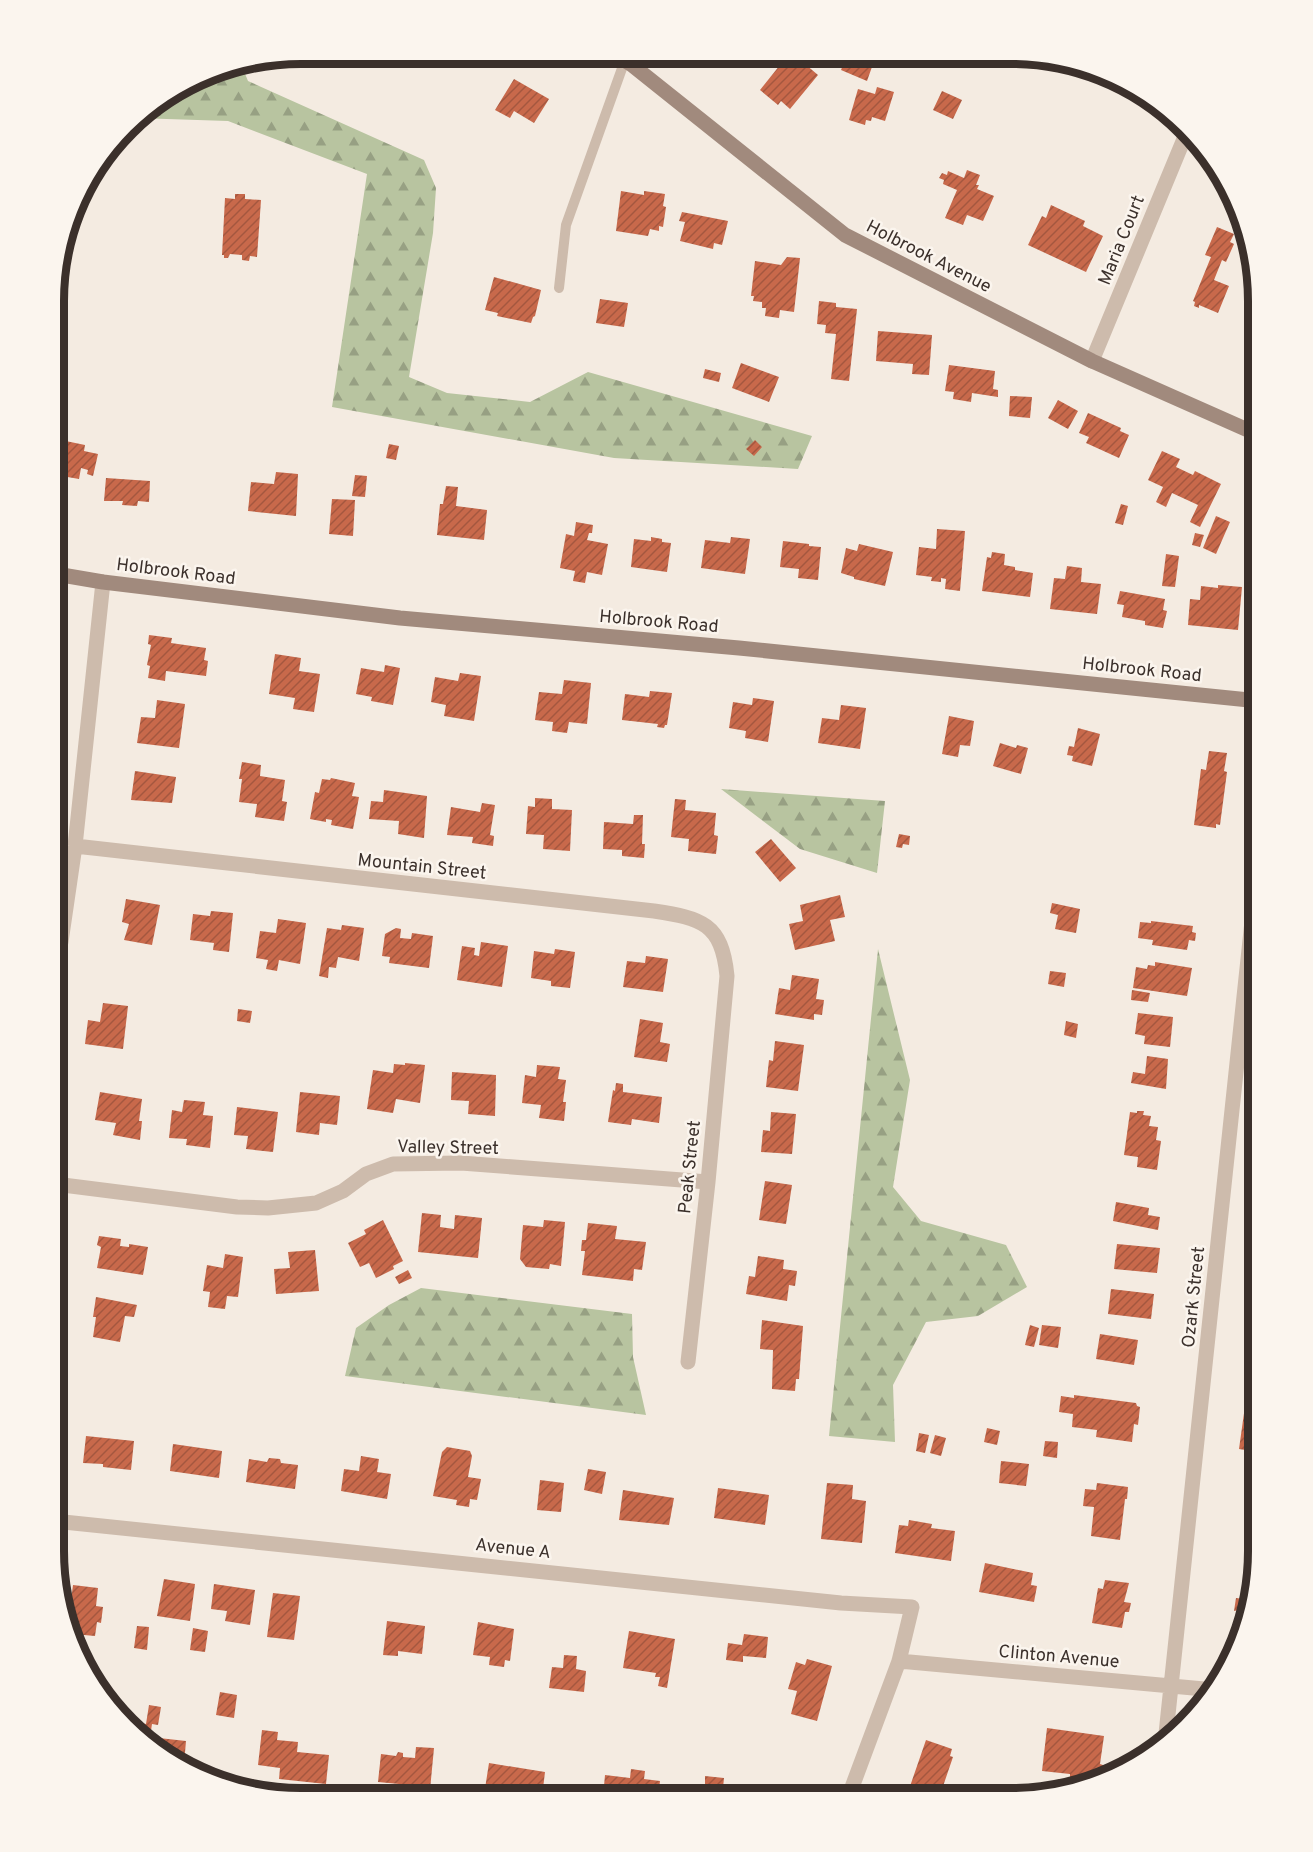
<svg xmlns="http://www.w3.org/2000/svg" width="1313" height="1852" font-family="Overpass,sans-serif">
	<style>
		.forest { fill: url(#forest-firs) }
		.building { fill: url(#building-hatch) }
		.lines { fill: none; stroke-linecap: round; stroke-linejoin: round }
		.lane { stroke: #cdbbac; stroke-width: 10 }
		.street { stroke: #cdbbac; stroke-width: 15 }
		.secondary { stroke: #a18a7d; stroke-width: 15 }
		.labels { text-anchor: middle; stroke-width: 5; stroke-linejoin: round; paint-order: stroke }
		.street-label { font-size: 18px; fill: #3b302b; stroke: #fbf5ee }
		.rim { fill: none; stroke: #3b302b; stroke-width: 8 }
	</style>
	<defs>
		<pattern id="forest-firs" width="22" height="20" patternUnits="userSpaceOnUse" patternTransform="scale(1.5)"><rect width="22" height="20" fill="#b8c4a0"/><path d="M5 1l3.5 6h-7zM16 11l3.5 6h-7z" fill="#97a083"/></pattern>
		<pattern id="building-hatch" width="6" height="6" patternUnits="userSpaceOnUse" patternTransform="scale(1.5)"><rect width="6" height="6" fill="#c8694b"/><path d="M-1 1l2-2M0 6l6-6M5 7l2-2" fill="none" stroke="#a4573f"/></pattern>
	</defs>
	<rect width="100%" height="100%" fill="#f4ebe1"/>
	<path class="forest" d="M241 64 248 81 424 160 436 188 433 233 409 377 447 393 530 402 588 372 812 436 798 469 614 458 332 407 367 174 228 121 136 118 221 67Z
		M721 789 885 801 877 873 800 849Z
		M878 949 910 1080 893 1187 921 1221 1006 1245 1027 1287 978 1316 926 1322 893 1385 895 1442 829 1436Z
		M421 1288 632 1314 633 1357 646 1415 345 1376 356 1328 389 1305Z"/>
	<path class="building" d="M788 55H803L799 59 818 75 790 109 781 101 778 105 760 90Z
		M847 56H862L866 57 865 61 873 64 867 81 841 70Z
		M514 79 549 99 534 123 514 111 510 118 495 110Z
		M877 87 894 92 885 121 872 117 871 121 866 120 865 125 849 120 858 89 875 94Z
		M942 91 962 100 953 119 933 110Z
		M967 170 980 175 976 185H979L977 189 994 196 983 221 967 215 963 225 945 218 957 190 943 184 944 180 939 178 942 173 947 175 948 171 964 178Z
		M621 191 644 195V191L665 194 663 206 666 207 663 227 659 226V231L650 229 648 236 616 231Z
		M235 194H245V199L261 200 257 257 250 256 249 261 242 260V255L230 254 228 258H224V255H222L225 198 235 199Z
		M1051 205 1085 221 1083 226 1103 236 1086 272 1028 245 1042 216 1046 218Z
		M682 212 728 221 722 245 714 243 713 249 680 241 685 222 679 221Z
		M1217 227 1234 234 1230 242 1234 244 1226 262 1222 260 1214 280 1229 286 1218 313 1199 305V308L1194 306 1195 302 1193 301 1211 257 1205 255Z
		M787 257 800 258 794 312 780 310 779 318 765 316 766 308H762V302L753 301 754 296H751L755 261 781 265Z
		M494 277 541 290 535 316 533 317 531 323 497 316 498 313 485 310Z
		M600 299 628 303 624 327 596 323Z
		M819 301 836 303V307L857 309 849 381 831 379 836 334 825 333 826 325 817 324Z
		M878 331 932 335 929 375 912 374 913 364 876 361Z
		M741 363 779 377 769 402 732 388Z
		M949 365 995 371 993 389 998 390V397L972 393 971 402 953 399 954 392 945 391Z
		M705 369 721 373 719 382 703 378Z
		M1010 396 1032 397 1030 418 1009 416Z
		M1058 400 1078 411 1068 429 1048 418Z
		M1088 413 1121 428 1120 431 1129 435 1119 458 1086 443 1089 437 1079 433Z
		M56 439 85 445 84 451 98 454 93 476 87 474 88 470 81 468 79 479 56 475Z
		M755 440 762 447 754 456 746 449Z
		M389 444 399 446 396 460 386 458Z
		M1162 451 1180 459 1176 467 1193 475 1195 471 1221 484 1200 527 1190 522 1198 505 1172 493 1166 507 1156 502 1163 487 1148 480Z
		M276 472 298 474 296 516 248 511 251 482 274 484Z
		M355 475 367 476 365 497 352 496Z
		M106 478 150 481 149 502 138 501 137 506 122 505 123 501H104Z
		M446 486 458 487 456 506 487 510 484 540 437 535 440 504H443Z
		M332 499 355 500 353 536 329 534Z
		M1121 504 1128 506 1123 525 1115 523Z
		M1216 516 1230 522 1216 554 1203 548Z
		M576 522 593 525 592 533H589L587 540 608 544 602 575 587 572 585 583 573 581 575 571 560 568 566 534 574 536Z
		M937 529 965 531 960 591 945 589 946 579 941 578V582L931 581 932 577 916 575 919 547 936 549Z
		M1195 533 1204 535 1200 547 1192 545Z
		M651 537 662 539V542L671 543 667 572 631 567 634 539 651 541Z
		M731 537 750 539 745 574 701 568 705 540 730 543Z
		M783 541 809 544V546L821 547 818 580 798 578 799 569 780 567Z
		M859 544 893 552 885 586 854 579V577L841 573 846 548 857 551Z
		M992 552 1005 554 1004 565 1015 567V570L1033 573 1030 597 982 591 987 557 991 558Z
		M1166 554 1179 556 1175 587 1162 586Z
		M1067 566 1082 568 1081 582 1101 584 1097 614 1050 609 1054 578 1065 579Z
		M1218 585 1242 587 1238 630 1188 625 1190 599 1200 600 1201 586 1218 588Z
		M1120 591 1165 599 1163 610 1167 611 1163 628 1145 625V621L1122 617 1124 605 1117 604Z
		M149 635 172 638 171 643 206 648 204 660 208 661 206 676 166 671 165 681 148 678 150 666 147 665 151 645 148 644Z
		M275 654 301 658 299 671 320 674 314 712 293 709 295 698 269 694Z
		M385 665 400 668 393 705 371 701 372 697 356 694 361 668 384 672Z
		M460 673 481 676 474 721 444 716 446 705 431 702 435 677 458 681Z
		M564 680 591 683 587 724 569 722 567 733 552 731 553 722 535 720 539 692 562 694Z
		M650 691 672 693 667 725H665L664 728 657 727 658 724 622 720 625 694 649 697Z
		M753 698 774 701 768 742 745 738 746 731 729 728 733 702 752 705Z
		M157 700 185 704 179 748 137 743 141 717 155 718Z
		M841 705 866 708 860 749 818 743 822 718 839 720Z
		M949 716 974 721 970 746 960 745 958 757 942 754Z
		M1078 728 1100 734 1092 766 1072 761 1073 756 1067 755 1069 746 1074 747Z
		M1000 743 1016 748 1017 745 1028 748 1021 774 993 766Z
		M1209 751 1227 753 1224 771 1227 772 1220 825 1216 824V828L1194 825 1201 769 1206 770Z
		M242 762 261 765 260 776 285 780 282 801 287 802 284 821 255 817 257 804 239 802 242 779H239Z
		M135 771 176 777 172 803 131 800Z
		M331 778 355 783 352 796 359 797 353 829 331 825 332 820 326 819V822L310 819 315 792 319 793 322 779 330 780Z
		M384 790 427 796 424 838 398 834 399 821 369 819 371 801 383 802Z
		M535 798 552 799V809L572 810 570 851 543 849 544 835 526 834 528 806 535 807Z
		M675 799 686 800 685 810 716 813 714 835 718 836 716 854 688 851 689 839 671 837Z
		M482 803 495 805 490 835 494 836 493 846 472 843 473 837 447 835 451 807 480 812Z
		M634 815H643L642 844H645L644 858 622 856V850L603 849 604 822 633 824Z
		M899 834 910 836 909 845 903 844 902 848 896 847Z
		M771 839 796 868 780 882 755 852Z
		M840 895 845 917 830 920 835 941 795 950 789 924 803 921 800 905Z
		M126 899 160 905 152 945 124 940 129 924 122 922Z
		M1052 903 1080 909 1076 933 1055 929 1058 915 1050 913Z
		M211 911 233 913 229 952 213 950 214 943 190 940 193 914 210 916Z
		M278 919 306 923 300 964 279 960 277 971 266 969 268 960 256 958 260 931 276 933Z
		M1151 921 1193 926 1192 932 1196 933 1195 941 1189 940 1187 950 1152 945 1153 940 1138 938 1140 922 1151 923Z
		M342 925 364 928 359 961 338 957 336 968 329 967 328 978 319 976 327 928 341 930Z
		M396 928 401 929 400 938 411 939 412 933 433 936 429 968 389 963 390 957 382 956 385 934Z
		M481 942 508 946 502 987 457 980 462 946 475 948 474 955 479 956Z
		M555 949 575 952 570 988 551 986V981L531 978 534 951 554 954Z
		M646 956 668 959 663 992 623 987 627 961 645 963Z
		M1155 962 1192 968 1187 996 1133 988 1136 967 1147 969 1148 965 1155 966Z
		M1050 971 1066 973 1064 987 1048 984Z
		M792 975 819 979 816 999 824 1000 822 1015 814 1014V1020L775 1014 779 988 790 990Z
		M1132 990 1150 993 1148 1002 1131 1000Z
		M103 1003 128 1006 123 1049 85 1044 88 1020 100 1022Z
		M238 1009 252 1011 250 1023 237 1021Z
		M1138 1013 1173 1017 1170 1047 1144 1044 1145 1036 1135 1034Z
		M640 1019 663 1023 660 1042 670 1044 667 1062 634 1057Z
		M1066 1021 1078 1024 1076 1038 1064 1035Z
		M775 1041 804 1045 798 1091 766 1087 769 1060 773 1061Z
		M1147 1056 1168 1059 1166 1089 1131 1083 1133 1072 1145 1074Z
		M405 1063 425 1065 420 1103 396 1099 393 1113 367 1109 373 1070 393 1073 394 1064 405 1065Z
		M537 1065 560 1067 558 1079 566 1080 563 1102H566L564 1121 539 1118 541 1105 522 1103 525 1075 536 1077Z
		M452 1072 496 1075 495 1116 468 1114 469 1101 451 1100Z
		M616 1083 623 1084V1092L662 1097 659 1123 632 1119 631 1125 608 1122 613 1090 615 1091Z
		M100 1092 142 1099 139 1121H142L140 1140 113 1135 116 1123 95 1120Z
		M300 1092 340 1096 337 1125 320 1123 319 1135 296 1132Z
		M184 1100 205 1102 203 1115 213 1116 210 1148 186 1145 187 1139 169 1138 172 1110 182 1112Z
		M55 1103 63 1104 59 1131 55 1130Z
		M237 1107 278 1112 273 1152 246 1149 248 1136 234 1135Z
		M1137 1111H1144L1143 1115 1151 1116 1149 1126 1158 1127 1156 1140 1161 1141 1157 1170 1137 1167 1138 1157 1124 1155 1130 1112 1137 1113Z
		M771 1112 796 1114 792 1154 761 1152 763 1130 770 1131Z
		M765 1181 792 1185 786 1224 759 1220Z
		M1116 1202 1149 1208 1148 1215 1160 1217 1158 1230 1113 1221Z
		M422 1213 441 1215 440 1227 454 1229 455 1215 482 1218 478 1258 418 1252Z
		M383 1220 403 1261 393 1266 394 1269 376 1278 369 1263 360 1267 348 1243 366 1234 364 1230Z
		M544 1220 565 1222 561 1266 550 1264 549 1269 526 1267 520 1259 523 1225 543 1227Z
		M588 1223 617 1226 615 1239 646 1242 642 1270 634 1269 633 1281 582 1275 585 1251H581L582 1240H586Z
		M99 1236 121 1239 120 1246 129 1247V1244L148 1247 143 1275 97 1268 101 1247 97 1245Z
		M1117 1244 1160 1248 1157 1273 1114 1269Z
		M315 1250 319 1291 276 1294 274 1269 290 1268 288 1252Z
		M225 1254 243 1257 238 1297 227 1296 225 1309 208 1307 210 1292 203 1291 207 1265 223 1268Z
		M758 1256 784 1260 783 1269 797 1271 795 1286 789 1285 787 1301 746 1294 749 1276 755 1277Z
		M408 1270 412 1278 399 1284 395 1277Z
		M1111 1289 1154 1294 1151 1319 1108 1314Z
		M96 1297 137 1305 134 1317 125 1316 120 1342 93 1337 96 1317H93Z
		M762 1320 803 1326 799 1379H796L795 1391 772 1389 773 1350 760 1349Z
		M1030 1325 1039 1328 1034 1347 1025 1345Z
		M1042 1325 1061 1327 1058 1348 1039 1345Z
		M1100 1334 1138 1340 1134 1365 1096 1359Z
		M1074 1395 1136 1403 1137 1406 1140 1407 1138 1425 1134 1424 1132 1442 1096 1437 1097 1430 1072 1427 1073 1414 1059 1412 1061 1396 1074 1398Z
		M1245 1406 1259 1408 1258 1452 1239 1449Z
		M987 1428 1000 1431 997 1445 984 1442Z
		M919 1433 929 1435 925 1453 916 1451Z
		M935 1435 946 1438 941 1456 930 1453Z
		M86 1436 134 1441 131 1470 103 1467V1464L83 1463Z
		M1045 1441 1058 1442 1057 1458 1043 1456Z
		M173 1444 222 1451 219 1478 170 1471Z
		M447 1447 470 1451 472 1456 468 1477 481 1479 477 1500 470 1499 469 1507 456 1505 457 1500 433 1496 442 1452Z
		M361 1456 379 1459 377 1472 391 1474 387 1499 341 1491 344 1469 359 1471Z
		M269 1458 280 1459 281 1463 298 1465 295 1489 246 1482 249 1459 267 1462Z
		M1001 1461 1029 1464 1026 1486 999 1483Z
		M588 1469 606 1472 602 1494 584 1490Z
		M540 1480 564 1483 561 1512 537 1510Z
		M827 1483 853 1485 852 1499 866 1501 862 1543 821 1539Z
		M1097 1483 1128 1487 1127 1499H1125L1120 1540 1091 1536 1094 1507 1083 1506 1085 1489 1096 1490Z
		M718 1488 769 1495 765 1525 714 1518Z
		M623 1490 674 1498 669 1525 619 1520Z
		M1256 1493 1258 1494V1519L1251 1518Z
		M909 1520 932 1524 931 1528 955 1531 951 1561 895 1553 899 1525 908 1526Z
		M985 1563 1033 1573 1031 1585 1037 1586 1034 1602 979 1592Z
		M164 1579 195 1584 190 1621 157 1616Z
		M1105 1580 1129 1583 1124 1602 1131 1603 1129 1612H1125L1122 1628 1092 1623 1098 1588 1103 1589Z
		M214 1584 255 1590 250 1625 225 1621 227 1611 211 1609Z
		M73 1585 98 1588 96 1606 103 1607 101 1623 97 1622 95 1636 73 1634 69 1616Z
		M273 1593 300 1596 294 1640 267 1637Z
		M1236 1598 1252 1600 1246 1631 1241 1640 1244 1609 1234 1611Z
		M387 1621 425 1626 422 1654 398 1651V1656L383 1655Z
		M478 1622 514 1629 510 1661 505 1660 504 1667 489 1665 490 1657 473 1655Z
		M137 1626 149 1627 147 1650 134 1648Z
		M193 1628 208 1631 205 1652 190 1650Z
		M629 1631 675 1639 667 1688 658 1686 660 1677H655L656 1673 623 1668Z
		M744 1634 768 1637 766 1658 743 1656V1662L726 1660 728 1643 742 1645Z
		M564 1655 577 1656 576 1669 586 1671 584 1692 549 1688 552 1667 563 1668Z
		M807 1659 832 1666 817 1721 791 1714 797 1691 788 1689 796 1662 805 1665Z
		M220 1692 237 1695 234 1718 216 1715Z
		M149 1705 161 1707 158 1725 152 1724 150 1737 186 1741 184 1764 164 1756 135 1731 136 1722 146 1724Z
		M1047 1728 1104 1736 1100 1764 1106 1766 1104 1777 1076 1783 1072 1782 1073 1779 1070 1778V1774L1042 1771Z
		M262 1730 278 1732 277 1740 298 1742 297 1752 329 1755 326 1784 279 1779 280 1768 258 1765Z
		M926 1740 952 1749 950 1756 953 1757 939 1798H914L907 1795Z
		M416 1747 434 1748 430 1790 399 1787V1784L378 1782 381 1754 396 1756 398 1752 403 1753V1757L415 1758Z
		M489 1763 545 1772 542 1797 484 1795Z
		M631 1769 645 1771 644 1779 660 1781 658 1797H603L605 1775 630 1778Z
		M705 1776 724 1778 723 1788 785 1795 784 1797H705Z"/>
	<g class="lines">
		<path class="lane" d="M559 288 566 225 625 60"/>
		<path class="street" d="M1092 361 1186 134
			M75 846 654 911C701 918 722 923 727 976L708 1182 688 1362
			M55 961 61 942 75 846 103 582
			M55 1184 237 1207 268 1208 316 1203 343 1191 366 1174 393 1164 461 1163 708 1182
			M54 1521 841 1603 912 1607 899 1661 848 1798
			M899 1661 1215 1690
			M1165 1743 1259 855"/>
		<path class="secondary" d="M616 55 632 65 845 235 1092 361 1259 435
			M56 574 103 582 400 618 739 648 1259 701"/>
	</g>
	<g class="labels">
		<g class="street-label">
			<text transform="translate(1121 240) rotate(-68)" y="6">Maria Court</text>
			<text transform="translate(929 256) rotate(27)" y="6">Holbrook Avenue</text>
			<text transform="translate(176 571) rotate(7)" y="6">Holbrook Road</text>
			<text transform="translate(659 621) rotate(5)" y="6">Holbrook Road</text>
			<text transform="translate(1142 669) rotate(6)" y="6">Holbrook Road</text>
			<text transform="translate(422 866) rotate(6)" y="6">Mountain Street</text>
			<text transform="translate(448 1147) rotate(1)" y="6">Valley Street</text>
			<text transform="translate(689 1167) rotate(-84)" y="6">Peak Street</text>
			<text transform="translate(1193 1297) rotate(-84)" y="6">Ozark Street</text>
			<text transform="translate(513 1548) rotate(6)" y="6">Avenue A</text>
			<text transform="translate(1059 1656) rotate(5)" y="6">Clinton Avenue</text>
		</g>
	</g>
	<path d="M0 0H1313V1852H0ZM301 64H1011A237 237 0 0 1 1248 301V1551A237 237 0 0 1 1011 1788H301A237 237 0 0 1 64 1551V301A237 237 0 0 1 301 64Z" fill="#fbf5ee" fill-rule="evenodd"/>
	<path class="rim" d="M301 64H1011A237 237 0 0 1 1248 301V1551A237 237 0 0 1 1011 1788H301A237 237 0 0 1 64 1551V301A237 237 0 0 1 301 64Z"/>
</svg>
